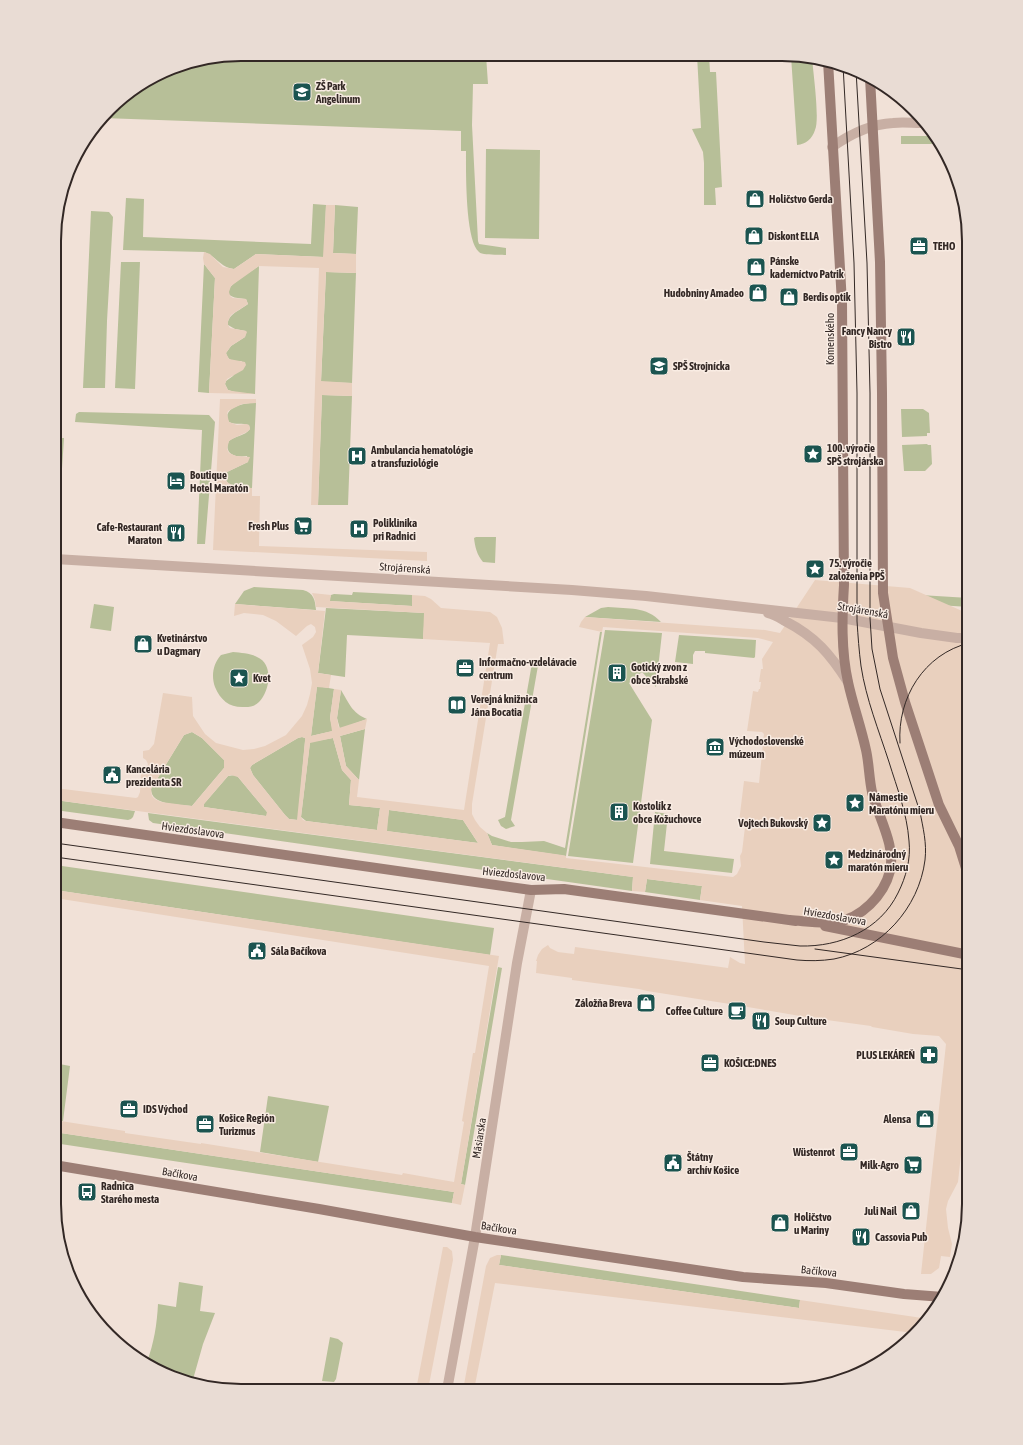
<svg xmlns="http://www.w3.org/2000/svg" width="1023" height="1445" font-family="'Asap Condensed',sans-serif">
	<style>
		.green { fill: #b7bf98 }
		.plaza { fill: #e9d0be; fill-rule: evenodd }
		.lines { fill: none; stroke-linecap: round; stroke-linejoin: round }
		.street { stroke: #c8afa4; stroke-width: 10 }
		.secondary { stroke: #9c7e75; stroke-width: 10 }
		.tram { stroke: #332825; stroke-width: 1 }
		.labels { text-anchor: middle; stroke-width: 3; stroke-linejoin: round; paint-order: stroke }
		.poi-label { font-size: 11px; font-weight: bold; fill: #332825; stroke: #f9ece3; text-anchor: start }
		.street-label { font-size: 11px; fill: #332825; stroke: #f9ece3 }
		.rim { fill: none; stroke: #332825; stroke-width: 2 }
	</style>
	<rect width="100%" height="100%" fill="#f1e1d7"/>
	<path class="green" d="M241 54 486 55 488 84H473L472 125 478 241 479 244 506 248V255C500 254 483 256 479 252 465 241 466 170 466 151H461V131L103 118 118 100 181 64Z
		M697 55H709L710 72H716L722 187 715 188 716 205H704V163L703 152 692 129 701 128Z
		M791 56H806L812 57C813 72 820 119 815 130 812 139 806 144 797 145Z
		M901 136H931L938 144H901Z
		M486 149 540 150 539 239 485 238Z
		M126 198 144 199 143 237 311 244 313 204 326 205 324 257 256 254 234 269C221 268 216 256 204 252L123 250Z
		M335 205 358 207 356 254 333 253Z
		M91 211 109 212 113 217 107 321 105 388H83Z
		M121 262H140L135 389 115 388Z
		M204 264 215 278 209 393 198 392Z
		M259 266 255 394 238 393 228 390 225 384 226 381 233 376 242 361C235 361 228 362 226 353L231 346 245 337 246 331 235 329 228 325C227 314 241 310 248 304L246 299C205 297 246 275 259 266Z
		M326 272 356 273 352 383 321 382Z
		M322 395 352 396 348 505H318Z
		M250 403H256L252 488C243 487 220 488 227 472L248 462 247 456C236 458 223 454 229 441 235 436 245 436 250 429L249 425C242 423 236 425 229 422 222 409 240 404 250 403Z
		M901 409H923L929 413 930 433H927V436L902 437Z
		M79 412 209 415 215 422 205 544H197L202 430 75 422 76 414Z
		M55 438H64L59 515 55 514Z
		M927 444 928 445H931L932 464 925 471H904L902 445Z
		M476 537H496L495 563 483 562C477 555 475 547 474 538Z
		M254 587 303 590C314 593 315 600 316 610L235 604 244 591Z
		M353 592 412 595V606L329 601 331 595 334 594 352 595Z
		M920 595 969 598V607L922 604Z
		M94 604 114 607 111 631 90 628Z
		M608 607C629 609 646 606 661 622L585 617 601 608Z
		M326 608 425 613 423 639 347 635 345 677 318 673Z
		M605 630 662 633 656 687 642 672 629 683 652 720 633 863 568 856Z
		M600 632H602L566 856 492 845 487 833 492 836 511 842H522L544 841 565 848Z
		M679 635 756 640 755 657 754 658 705 653V651H695L693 655V664L675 662Z
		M233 652C241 653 250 653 257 657 274 664 270 691 259 702 255 706 251 707 245 707 230 708 221 701 215 687 211 676 213 664 221 655Z
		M539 660 511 820 515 826 506 829 501 826 498 820 505 817 532 663Z
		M317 686 334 689 330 718 333 731 311 736Z
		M341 690C349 703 352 713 367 719L340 729 337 718Z
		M365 729 359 780 346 766 340 736Z
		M192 732 202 738 224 760V768L192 806C179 804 151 806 151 789L184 735Z
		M302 737 305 738V741L298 820 289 819 285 815 253 775 250 768 252 765 298 738Z
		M333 738 342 770 351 780 349 805 380 808 377 830 306 821 301 817 310 742Z
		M235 775 238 777 267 812 268 814 266 816 204 807 203 805 228 776Z
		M55 800 135 811 133 817 131 819 128 820 55 810Z
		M389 810 463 820 478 843 386 831Z
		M655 812 668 814 664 851 734 859 732 873 650 864Z
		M148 813 633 877 632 891 153 823 149 820Z
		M55 865 494 928 490 955 55 890Z
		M647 879 702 886 700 900 645 892Z
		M498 967 502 968 465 1185 461 1184Z
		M54 1063 70 1066 63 1121 54 1120Z
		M268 1096 329 1106 318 1162 260 1152Z
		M54 1132 454 1192 452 1203 54 1143Z
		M501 1255 800 1300 799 1308 499 1265Z
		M179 1282 203 1286 200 1311 215 1313 203 1344 192 1383 170 1377 139 1359 147 1362C154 1343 157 1324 158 1304L176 1307Z
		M330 1337 338 1339 343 1343 336 1379 334 1382 322 1381Z"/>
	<path class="plaza" d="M326 205H335L333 253 356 254V273L326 272 321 381 352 383V396L322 395 318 505H311L319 268 259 266 231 286 229 292 230 296 233 298 246 299 248 304 231 315 228 321V325L230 328 246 331 247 332 245 337 231 346 226 353 229 359 245 362 246 365 243 370 227 379 225 384 228 390 232 391 255 394 209 393 215 278 204 264 203 258 204 252 210 254 223 267 234 269 256 254 323 257Z
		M220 399H256V403L242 404 228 411 227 414 229 422 237 425 246 424 249 425 250 429 247 432 234 438 229 441 227 449 229 453 236 456 250 457 248 462 227 472 225 478 227 482 235 487 252 488V496H260L259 546 427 552V561L213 550Z
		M815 580 910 588 969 614V1081L958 1182 948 1201 946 1209 948 1228 952 1244 950 1257 941 1256 939 1268 931 1274H921L946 1044 939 1036 913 1034 872 1027 871 1026 812 1018 730 1004 647 991 639 989 572 980V978L536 973 537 961H536L538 955 542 949 548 945 550 948 558 952 574 954 575 947 728 968 730 957 740 963 745 964 742 906 700 900 702 886 647 879 645 892 632 891 633 877 55 800V788L136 798 138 797 140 792 141 773 145 772 148 764 146 760 143 758V751L149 750 154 744 163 693 192 697 193 716 205 734 216 743 243 750 254 749 265 746 286 735 302 716 307 705 310 694 312 683 310 669 302 645 313 637 316 632 315 627 311 624 307 626 296 636 276 621 263 615 244 613 234 616 235 604 325 611 318 673 331 675 329 688 317 687 311 736 332 731 330 718 334 689 341 690 337 718 339 728 367 719 365 729 340 736 346 766 359 780 357 797 464 810 490 643 423 639 424 613 316 607 315 600 312 593 331 595 330 601 412 606V595L425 596 431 599 441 608 490 612 497 617 502 628 504 644H498L472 804V814L475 820 480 827 487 833 492 845 562 855 566 856V858L733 877 737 874 741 866 740 856 742 852 745 827 744 823 739 822 744 781 759 783 764 734 762 732 747 731 753 691 758 692 759 689H760L761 682H759L761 669H763L762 659 773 642 758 638 603 627 602 632 579 627 581 622 585 617 765 630 780 633ZM192 732 202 738 224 760V768L192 806 161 802 155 799 152 796 151 789 184 735ZM302 737 305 738V741L297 820 289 819 285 815 253 775 250 768 252 765 298 738ZM333 738 342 770 351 780 349 805 380 808 377 830 306 821 303 820 301 817 310 743ZM231 775 238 777 267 812 266 816 204 807V804L228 776ZM389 810 463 820 478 843 387 831Z
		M55 890 499 956 461 1184 465 1185 461 1205 452 1203 454 1192 54 1132V1120L125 1131V1133L201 1144V1143L402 1175 403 1173 454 1182 464 1122 462 1121 473 1053H475L489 966 55 898Z
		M443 1247H447L452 1251 453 1260 428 1390H416Z
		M497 1255H501L499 1265 799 1308 800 1300 922 1318 927 1320 914 1334V1333L495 1283 474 1390H463L486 1266 490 1258Z"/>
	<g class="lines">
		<path class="street" d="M832 147C849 135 871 124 893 123 902 122 912 123 921 123
			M55 559 572 590 646 596 842 618 921 633 957 638H969
			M768 613C774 614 780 618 785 621 816 637 830 654 848 682
			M447 1390 475 1237 517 963 531 890"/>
		<path class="secondary" d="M870 78 880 262 882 393 883 593 893 658 905 702 939 805 959 846 969 878
			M55 822 531 890 564 889 796 921
			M790 920C805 921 821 924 836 922 861 919 884 895 890 871 896 845 878 817 872 792 869 778 869 763 866 750 861 727 853 705 848 682 841 650 842 617 844 585L842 303 828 61
			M825 926 969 955
			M54 1165 319 1209 475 1237 743 1277 826 1283 904 1294 943 1297"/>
		<path class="tram" d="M900 743C897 698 924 654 969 643
			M55 843 764 942C776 943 788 945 800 946 840 947 880 930 898 893 906 877 911 859 909 841 907 813 897 788 889 762 879 731 866 699 861 666 859 651 858 636 857 621V393L854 263 843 65
			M55 857 797 960C809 961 821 961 834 959 881 950 919 908 925 860 927 843 923 828 920 812L880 689 872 649 870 618V393L867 263 856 70
			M815 949 969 970"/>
	</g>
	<defs>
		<g id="school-square" transform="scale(1)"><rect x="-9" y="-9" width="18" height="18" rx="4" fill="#1b5450" stroke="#f9ece3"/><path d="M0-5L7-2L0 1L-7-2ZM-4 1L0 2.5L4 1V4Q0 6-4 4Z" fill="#fff"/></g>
		<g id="shop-square" transform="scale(1)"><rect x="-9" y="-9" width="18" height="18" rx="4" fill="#1b5450" stroke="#f9ece3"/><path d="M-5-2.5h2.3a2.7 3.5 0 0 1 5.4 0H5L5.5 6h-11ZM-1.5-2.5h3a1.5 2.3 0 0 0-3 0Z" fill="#fff"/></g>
		<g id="office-square" transform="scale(1)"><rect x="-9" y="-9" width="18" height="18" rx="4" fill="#1b5450" stroke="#f9ece3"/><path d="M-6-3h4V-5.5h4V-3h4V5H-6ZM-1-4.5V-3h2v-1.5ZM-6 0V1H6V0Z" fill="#fff"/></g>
		<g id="restaurant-square" transform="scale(1)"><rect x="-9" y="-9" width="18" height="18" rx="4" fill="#1b5450" stroke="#f9ece3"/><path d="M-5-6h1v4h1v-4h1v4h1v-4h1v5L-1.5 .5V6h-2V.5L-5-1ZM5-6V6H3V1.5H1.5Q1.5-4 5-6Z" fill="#fff"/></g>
		<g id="sight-square" transform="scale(1)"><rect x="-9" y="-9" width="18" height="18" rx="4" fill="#1b5450" stroke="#f9ece3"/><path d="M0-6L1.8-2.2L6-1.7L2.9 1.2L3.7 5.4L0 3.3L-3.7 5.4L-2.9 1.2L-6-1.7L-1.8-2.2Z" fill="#fff"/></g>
		<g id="hospital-square" transform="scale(1)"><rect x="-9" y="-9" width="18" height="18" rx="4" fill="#1b5450" stroke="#f9ece3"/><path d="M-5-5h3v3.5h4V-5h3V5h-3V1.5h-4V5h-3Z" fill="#fff"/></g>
		<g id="hotel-square" transform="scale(1)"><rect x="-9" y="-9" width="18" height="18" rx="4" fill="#1b5450" stroke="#f9ece3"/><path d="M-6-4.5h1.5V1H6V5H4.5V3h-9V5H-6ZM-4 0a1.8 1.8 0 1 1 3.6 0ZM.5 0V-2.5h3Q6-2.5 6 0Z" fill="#fff"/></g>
		<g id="supermarket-square" transform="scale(1)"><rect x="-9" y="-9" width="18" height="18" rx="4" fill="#1b5450" stroke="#f9ece3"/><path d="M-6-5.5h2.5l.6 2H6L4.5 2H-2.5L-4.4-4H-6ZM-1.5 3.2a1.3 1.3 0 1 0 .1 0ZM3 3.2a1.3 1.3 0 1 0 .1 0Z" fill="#fff"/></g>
		<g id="building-square" transform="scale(1)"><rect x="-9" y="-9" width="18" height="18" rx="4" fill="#1b5450" stroke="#f9ece3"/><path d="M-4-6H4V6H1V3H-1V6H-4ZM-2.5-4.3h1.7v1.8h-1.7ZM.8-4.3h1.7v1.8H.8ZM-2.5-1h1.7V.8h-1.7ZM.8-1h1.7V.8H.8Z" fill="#fff"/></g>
		<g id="library-square" transform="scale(1)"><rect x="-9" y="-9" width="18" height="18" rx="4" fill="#1b5450" stroke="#f9ece3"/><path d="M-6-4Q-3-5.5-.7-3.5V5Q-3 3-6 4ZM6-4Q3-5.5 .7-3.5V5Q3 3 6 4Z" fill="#fff"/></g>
		<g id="museum-square" transform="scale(1)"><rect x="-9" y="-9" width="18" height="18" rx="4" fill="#1b5450" stroke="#f9ece3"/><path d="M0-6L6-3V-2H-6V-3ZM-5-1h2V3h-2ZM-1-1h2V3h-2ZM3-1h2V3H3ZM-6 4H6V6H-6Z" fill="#fff"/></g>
		<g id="civic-square" transform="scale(1)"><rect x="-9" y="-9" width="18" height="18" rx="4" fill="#1b5450" stroke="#f9ece3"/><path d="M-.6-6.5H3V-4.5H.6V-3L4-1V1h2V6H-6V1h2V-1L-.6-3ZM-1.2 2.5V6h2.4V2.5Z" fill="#fff"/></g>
		<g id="cafe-square" transform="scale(1)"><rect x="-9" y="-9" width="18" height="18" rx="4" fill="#1b5450" stroke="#f9ece3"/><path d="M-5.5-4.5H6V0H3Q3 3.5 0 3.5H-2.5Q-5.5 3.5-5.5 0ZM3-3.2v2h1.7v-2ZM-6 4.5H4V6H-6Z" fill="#fff"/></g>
		<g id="pharmacy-square" transform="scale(1)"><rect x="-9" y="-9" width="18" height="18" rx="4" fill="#1b5450" stroke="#f9ece3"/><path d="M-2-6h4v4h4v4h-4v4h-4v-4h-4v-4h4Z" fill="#fff"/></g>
		<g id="bus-square" transform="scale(1)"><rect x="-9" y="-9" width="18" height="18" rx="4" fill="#1b5450" stroke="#f9ece3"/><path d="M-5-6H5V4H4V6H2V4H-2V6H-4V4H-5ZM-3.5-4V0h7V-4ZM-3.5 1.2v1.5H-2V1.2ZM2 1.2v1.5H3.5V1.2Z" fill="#fff"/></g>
	</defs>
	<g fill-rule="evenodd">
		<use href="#school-square" x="302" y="92"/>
		<use href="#shop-square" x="755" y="199"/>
		<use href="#shop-square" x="754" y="236"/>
		<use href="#office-square" x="919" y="246"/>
		<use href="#shop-square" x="756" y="267"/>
		<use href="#shop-square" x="758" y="293"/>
		<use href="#shop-square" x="789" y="297"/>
		<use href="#restaurant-square" x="906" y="337"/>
		<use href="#school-square" x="659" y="366"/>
		<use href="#sight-square" x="813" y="454"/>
		<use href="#hospital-square" x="357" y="456"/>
		<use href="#hotel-square" x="176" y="481"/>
		<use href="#supermarket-square" x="303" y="526"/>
		<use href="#hospital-square" x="359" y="529"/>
		<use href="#restaurant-square" x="176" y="533"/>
		<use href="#sight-square" x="815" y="569"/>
		<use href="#shop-square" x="143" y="644"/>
		<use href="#office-square" x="465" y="668"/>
		<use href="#building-square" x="617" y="673"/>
		<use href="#sight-square" x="239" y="678"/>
		<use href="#library-square" x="457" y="705"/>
		<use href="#museum-square" x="715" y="747"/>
		<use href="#civic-square" x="112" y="775"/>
		<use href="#sight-square" x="855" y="803"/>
		<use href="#building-square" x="619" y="812"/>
		<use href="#sight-square" x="822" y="823"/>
		<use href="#sight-square" x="834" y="860"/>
		<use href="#civic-square" x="257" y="951"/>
		<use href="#shop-square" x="646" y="1003"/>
		<use href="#cafe-square" x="737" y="1011"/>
		<use href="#restaurant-square" x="761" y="1021"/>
		<use href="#pharmacy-square" x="929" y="1055"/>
		<use href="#office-square" x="710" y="1063"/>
		<use href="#office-square" x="129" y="1109"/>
		<use href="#shop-square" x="925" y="1119"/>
		<use href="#office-square" x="205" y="1124"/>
		<use href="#office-square" x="849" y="1152"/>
		<use href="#civic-square" x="673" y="1163"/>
		<use href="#supermarket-square" x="913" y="1165"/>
		<use href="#bus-square" x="87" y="1192"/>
		<use href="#shop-square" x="911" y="1211"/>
		<use href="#shop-square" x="780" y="1223"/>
		<use href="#restaurant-square" x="861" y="1237"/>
	</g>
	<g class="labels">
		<g class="poi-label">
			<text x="316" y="90">ZŠ Park<tspan x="316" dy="13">Angelinum</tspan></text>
			<text x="769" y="203">Holičstvo Gerda</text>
			<text x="768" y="240">Diskont ELLA</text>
			<text x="933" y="250">TEHO</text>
			<text x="770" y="265">Pánske<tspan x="770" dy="13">kaderníctvo Patrik</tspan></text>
			<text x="744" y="297" text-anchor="end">Hudobniny Amadeo</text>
			<text x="803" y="301">Berdis optik</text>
			<text x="892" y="335" text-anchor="end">Fancy Nancy<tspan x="892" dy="13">Bistro</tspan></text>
			<text x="673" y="370">SPŠ Strojnícka</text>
			<text x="827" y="452">100. výročie<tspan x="827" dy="13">SPŠ strojárska</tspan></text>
			<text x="371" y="454">Ambulancia hematológie<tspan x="371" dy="13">a transfuziológie</tspan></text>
			<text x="190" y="479">Boutique<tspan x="190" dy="13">Hotel Maratón</tspan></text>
			<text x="373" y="527">Poliklinika<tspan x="373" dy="13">pri Radnici</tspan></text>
			<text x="289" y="530" text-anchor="end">Fresh Plus</text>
			<text x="162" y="531" text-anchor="end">Cafe-Restaurant<tspan x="162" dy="13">Maraton</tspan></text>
			<text x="829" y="567">75. výročie<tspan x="829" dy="13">založenia PPŠ</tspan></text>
			<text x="157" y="642">Kvetinárstvo<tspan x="157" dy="13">u Dagmary</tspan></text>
			<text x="479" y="666">Informačno-vzdelávacie<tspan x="479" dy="13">centrum</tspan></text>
			<text x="631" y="671">Gotický zvon z<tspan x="631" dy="13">obce Skrabské</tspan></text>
			<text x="253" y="682">Kvet</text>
			<text x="471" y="703">Verejná knižnica<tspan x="471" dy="13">Jána Bocatia</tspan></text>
			<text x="729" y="745">Východoslovenské<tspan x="729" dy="13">múzeum</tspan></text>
			<text x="126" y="773">Kancelária<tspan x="126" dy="13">prezidenta SR</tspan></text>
			<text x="869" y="801">Námestie<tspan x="869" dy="13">Maratónu mieru</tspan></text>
			<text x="633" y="810">Kostolík z<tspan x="633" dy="13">obce Kožuchovce</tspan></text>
			<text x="808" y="827" text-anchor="end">Vojtech Bukovský</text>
			<text x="848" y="858">Medzinárodný<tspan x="848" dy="13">maratón mieru</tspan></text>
			<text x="271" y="955">Sála Bačíkova</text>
			<text x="632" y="1007" text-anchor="end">Záložňa Breva</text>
			<text x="723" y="1015" text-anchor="end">Coffee Culture</text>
			<text x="775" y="1025">Soup Culture</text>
			<text x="915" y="1059" text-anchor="end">PLUS LEKÁREŇ</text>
			<text x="724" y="1067">KOŠICE:DNES</text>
			<text x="143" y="1113">IDS Východ</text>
			<text x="219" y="1122">Košice Región<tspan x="219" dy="13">Turizmus</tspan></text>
			<text x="911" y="1123" text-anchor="end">Alensa</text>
			<text x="835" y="1156" text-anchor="end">Wüstenrot</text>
			<text x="687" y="1161">Štátny<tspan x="687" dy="13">archív Košice</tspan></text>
			<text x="899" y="1169" text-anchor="end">Milk-Agro</text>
			<text x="101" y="1190">Radnica<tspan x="101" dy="13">Starého mesta</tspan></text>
			<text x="897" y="1215" text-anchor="end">Juli Nail</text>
			<text x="794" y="1221">Holičstvo<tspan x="794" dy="13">u Mariny</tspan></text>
			<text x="875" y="1241">Cassovia Pub</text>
		</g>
		<g class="street-label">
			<text transform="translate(830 339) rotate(-90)" y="4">Komenského</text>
			<text transform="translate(405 568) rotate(4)" y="4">Strojárenská</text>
			<text transform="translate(863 610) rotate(10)" y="4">Strojárenská</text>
			<text transform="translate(193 830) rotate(8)" y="4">Hviezdoslavova</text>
			<text transform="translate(514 874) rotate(6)" y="4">Hviezdoslavova</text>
			<text transform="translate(835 916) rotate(10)" y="4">Hviezdoslavova</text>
			<text transform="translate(479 1138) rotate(-81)" y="4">Mäsiarska</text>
			<text transform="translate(180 1174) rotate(10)" y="4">Bačíkova</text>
			<text transform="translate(499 1228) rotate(9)" y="4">Bačíkova</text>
			<text transform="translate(819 1271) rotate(6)" y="4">Bačíkova</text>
		</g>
	</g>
	<path d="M0 0H1023V1445H0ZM241 61H782A180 180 0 0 1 962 241V1204A180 180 0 0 1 782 1384H241A180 180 0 0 1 61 1204V241A180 180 0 0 1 241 61Z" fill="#e9dcd4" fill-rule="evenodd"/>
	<path class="rim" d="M241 61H782A180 180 0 0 1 962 241V1204A180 180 0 0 1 782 1384H241A180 180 0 0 1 61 1204V241A180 180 0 0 1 241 61Z"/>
</svg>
